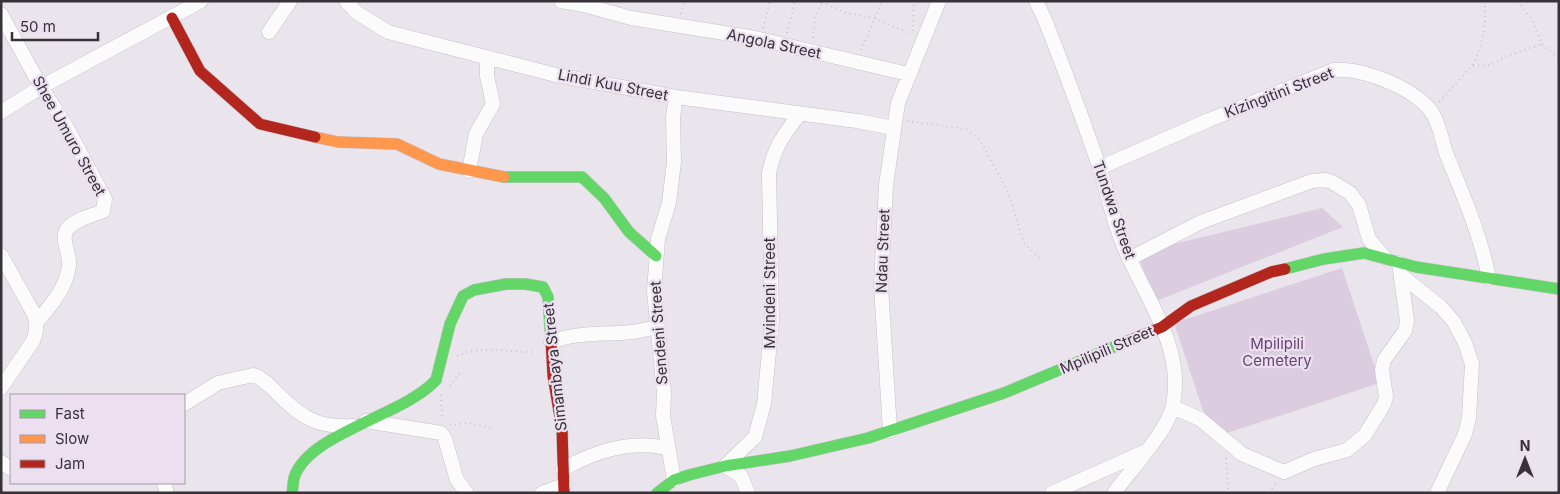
<svg xmlns="http://www.w3.org/2000/svg" width="1560" height="494" font-family="Inter,sans-serif">
	<style>
		.green { fill: #dbcce0 }
		.lines { fill: none; stroke-linecap: round; stroke-linejoin: round }
		.street-casing { stroke: #c6c1c7; stroke-width: 15 }
		.fast-casing { stroke: #c6c1c7; stroke-width: 12 }
		.slow-casing { stroke: #c6c1c7; stroke-width: 12 }
		.jam-casing { stroke: #c6c1c7; stroke-width: 12 }
		.path { stroke: #c8c6c9; stroke-width: 2; stroke-dasharray: 1 4; stroke-linecap: butt }
		.street { stroke: #fcfbfc; stroke-width: 14 }
		.fast { stroke: #63d668; stroke-width: 11 }
		.slow { stroke: #ff974d; stroke-width: 11 }
		.jam { stroke: #b3261e; stroke-width: 11 }
		.labels { text-anchor: middle; stroke-width: 4.5; stroke-linejoin: round; paint-order: stroke }
		.street-label { font-size: 15px; fill: #363238; stroke: #ece0f0 }
		.park-label { font-size: 15px; fill: #664571; stroke: #ece0f0 }
	</style>
	<rect width="100%" height="100%" fill="#eae4ec"/>
	<path class="green" d="M1322 208 1343 227 1156 301 1137 253Z
		M1342 268 1380 383 1212 438 1174 323Z"/>
	<g class="lines">
		<g class="street-casing">
			<path id="street" d="M346 1 356 12 388 32 556 75 676 97 857 121 894 128
				M561 1 584 5 631 18 755 38 908 74
				M1036 1 1045 20C1064 68 1082 117 1099 166 1107 191 1112 217 1122 242 1143 295 1185 345 1173 405 1169 429 1130 471 1114 493
				M1 14 41 87 65 124 105 199 103 211C92 216 76 219 68 228 59 238 71 254 69 266 66 289 51 305 36 323
				M269 32 290 1
				M1 112 41 87 201 1
				M1099 168 1209 120 1334 70C1363 67 1420 90 1434 116 1440 127 1442 141 1446 153 1463 195 1480 233 1489 278
				M469 171 476 134 493 104 487 76V57
				M1 255 34 314C37 324 37 331 33 341L1 388
				M1129 259 1201 222 1312 181 1325 180 1332 182 1350 193 1359 205 1369 239 1384 257
				M1402 276 1441 307 1454 322 1465 343 1472 364 1469 418 1465 434 1437 493
				M551 342C586 328 623 339 658 326
				M184 404 218 383 253 375C263 378 271 387 278 394 302 418 318 428 353 426
				M1173 407 1200 419 1242 454 1284 472 1314 459 1347 450 1365 435 1384 404 1386 397 1382 370 1384 360 1405 331 1407 321 1399 263
				M366 421 441 433 445 439 457 480 467 493
				M890 431 881 286 886 185 898 103 939 1
				M1 462 11 469
				M563 469C596 451 629 440 667 448
				M674 480 663 416 664 393 654 291 658 239 669 203 674 162 673 117 676 97
				M164 483 167 493
				M542 493 564 485
				M748 493 741 476 725 466 755 437 764 404 772 320 769 174C773 149 784 134 799 115
				M1052 493 1144 452"/>
		</g>
		<g class="fast-casing">
			<path id="fast" d="M504 177H582L604 198 629 232 656 256
				M1285 269 1324 259 1364 253 1416 267 1559 289
				M292 493C293 488 293 482 294 478 308 433 403 416 436 380L450 324 463 296 474 290 506 284H525L543 287 548 297 551 341
				M657 493 674 480 689 475 725 466 790 456 868 438 1004 393 1128 341"/>
		</g>
		<g class="slow-casing">
			<path id="slow" d="M315 137 338 142 397 144 439 164 504 177"/>
		</g>
		<g class="jam-casing">
			<path id="jam" d="M172 18 200 71 260 124 315 137
				M551 341 553 376 562 429 564 493
				M1128 341 1162 327 1191 306 1271 272 1285 269"/>
		</g>
		<path class="path" d="M1518 1 1532 20 1542 44 1559 59
			M822 2 847 13 873 18 911 34
			M681 14 684 1
			M763 28 770 1
			M913 31 914 1
			M787 33 795 1
			M813 38 815 18 822 2
			M861 50 882 1
			M1473 66 1491 65 1504 57 1542 44
			M1439 102 1472 66C1483 45 1486 25 1485 1
			M907 121 966 129 980 140 1008 192 1024 243 1042 261
			M457 356C483 344 510 353 536 352
			M450 386 462 370
			M441 395 442 420
			M450 425 468 423 491 428
			M1226 458 1228 493
			M1269 493 1277 482"/>
		<use href="#street" class="street"/>
		<use href="#fast" class="fast"/>
		<use href="#slow" class="slow"/>
		<use href="#jam" class="jam"/>
	</g>
	<g class="labels">
		<g class="street-label">
			<text transform="translate(774 44) rotate(12)" y="5">Angola Street</text>
			<text transform="translate(613 85) rotate(11)" y="5">Lindi Kuu Street</text>
			<text transform="translate(1279 93) rotate(-21)" y="5">Kizingitini Street</text>
			<text transform="translate(69 136) rotate(61)" y="5">Shee Umuro Street</text>
			<text transform="translate(1114 210) rotate(71)" y="5">Tundwa Street</text>
			<text transform="translate(883 251) rotate(-88)" y="5">Ndau Street</text>
			<text transform="translate(770 293) rotate(-90)" y="5">Mvindeni Street</text>
			<text transform="translate(659 333) rotate(-94)" y="5">Sendeni Street</text>
			<text transform="translate(1107 350) rotate(-23)" y="5">Mpilipili Street</text>
			<text transform="translate(555 367) rotate(-96)" y="5">Simambaya Street</text>
		</g>
		<g class="park-label">
			<text x="1277" y="349">Mpilipili<tspan x="1277" dy="17">Cemetery</tspan></text>
		</g>
	</g>
	<rect width="1560" height="494" fill="none" stroke="#363238" stroke-width="5"/>
	<rect x="10" y="394" width="175" height="90" fill="#ece0f0" stroke="#a39aa6"/>
	<rect x="20" y="410" width="25" height="8" fill="#63d668" stroke="#a39aa6"/>
	<text x="55" y="419" font-size="15" fill="#363238">Fast</text>
	<rect x="20" y="435" width="25" height="8" fill="#ff974d" stroke="#a39aa6"/>
	<text x="55" y="444" font-size="15" fill="#363238">Slow</text>
	<rect x="20" y="460" width="25" height="8" fill="#b3261e" stroke="#a39aa6"/>
	<text x="55" y="469" font-size="15" fill="#363238">Jam</text>
	<g transform="translate(1525 459)" stroke="#ece0f0" stroke-width="4" paint-order="stroke">
	<path d="M0-4L9 19L0 12L-9 19Z" fill="#363238"/>
	<text y="-8" font-size="14" font-weight="bold" text-anchor="middle" fill="#363238">N</text>
	</g>
	<path d="M12 32v8h86v-8" fill="none" stroke="#363238" stroke-width="2.5"/>
	<text x="20" y="32" font-size="15" fill="#363238" stroke="#ece0f0" stroke-width="4" paint-order="stroke">50 m</text>
</svg>
